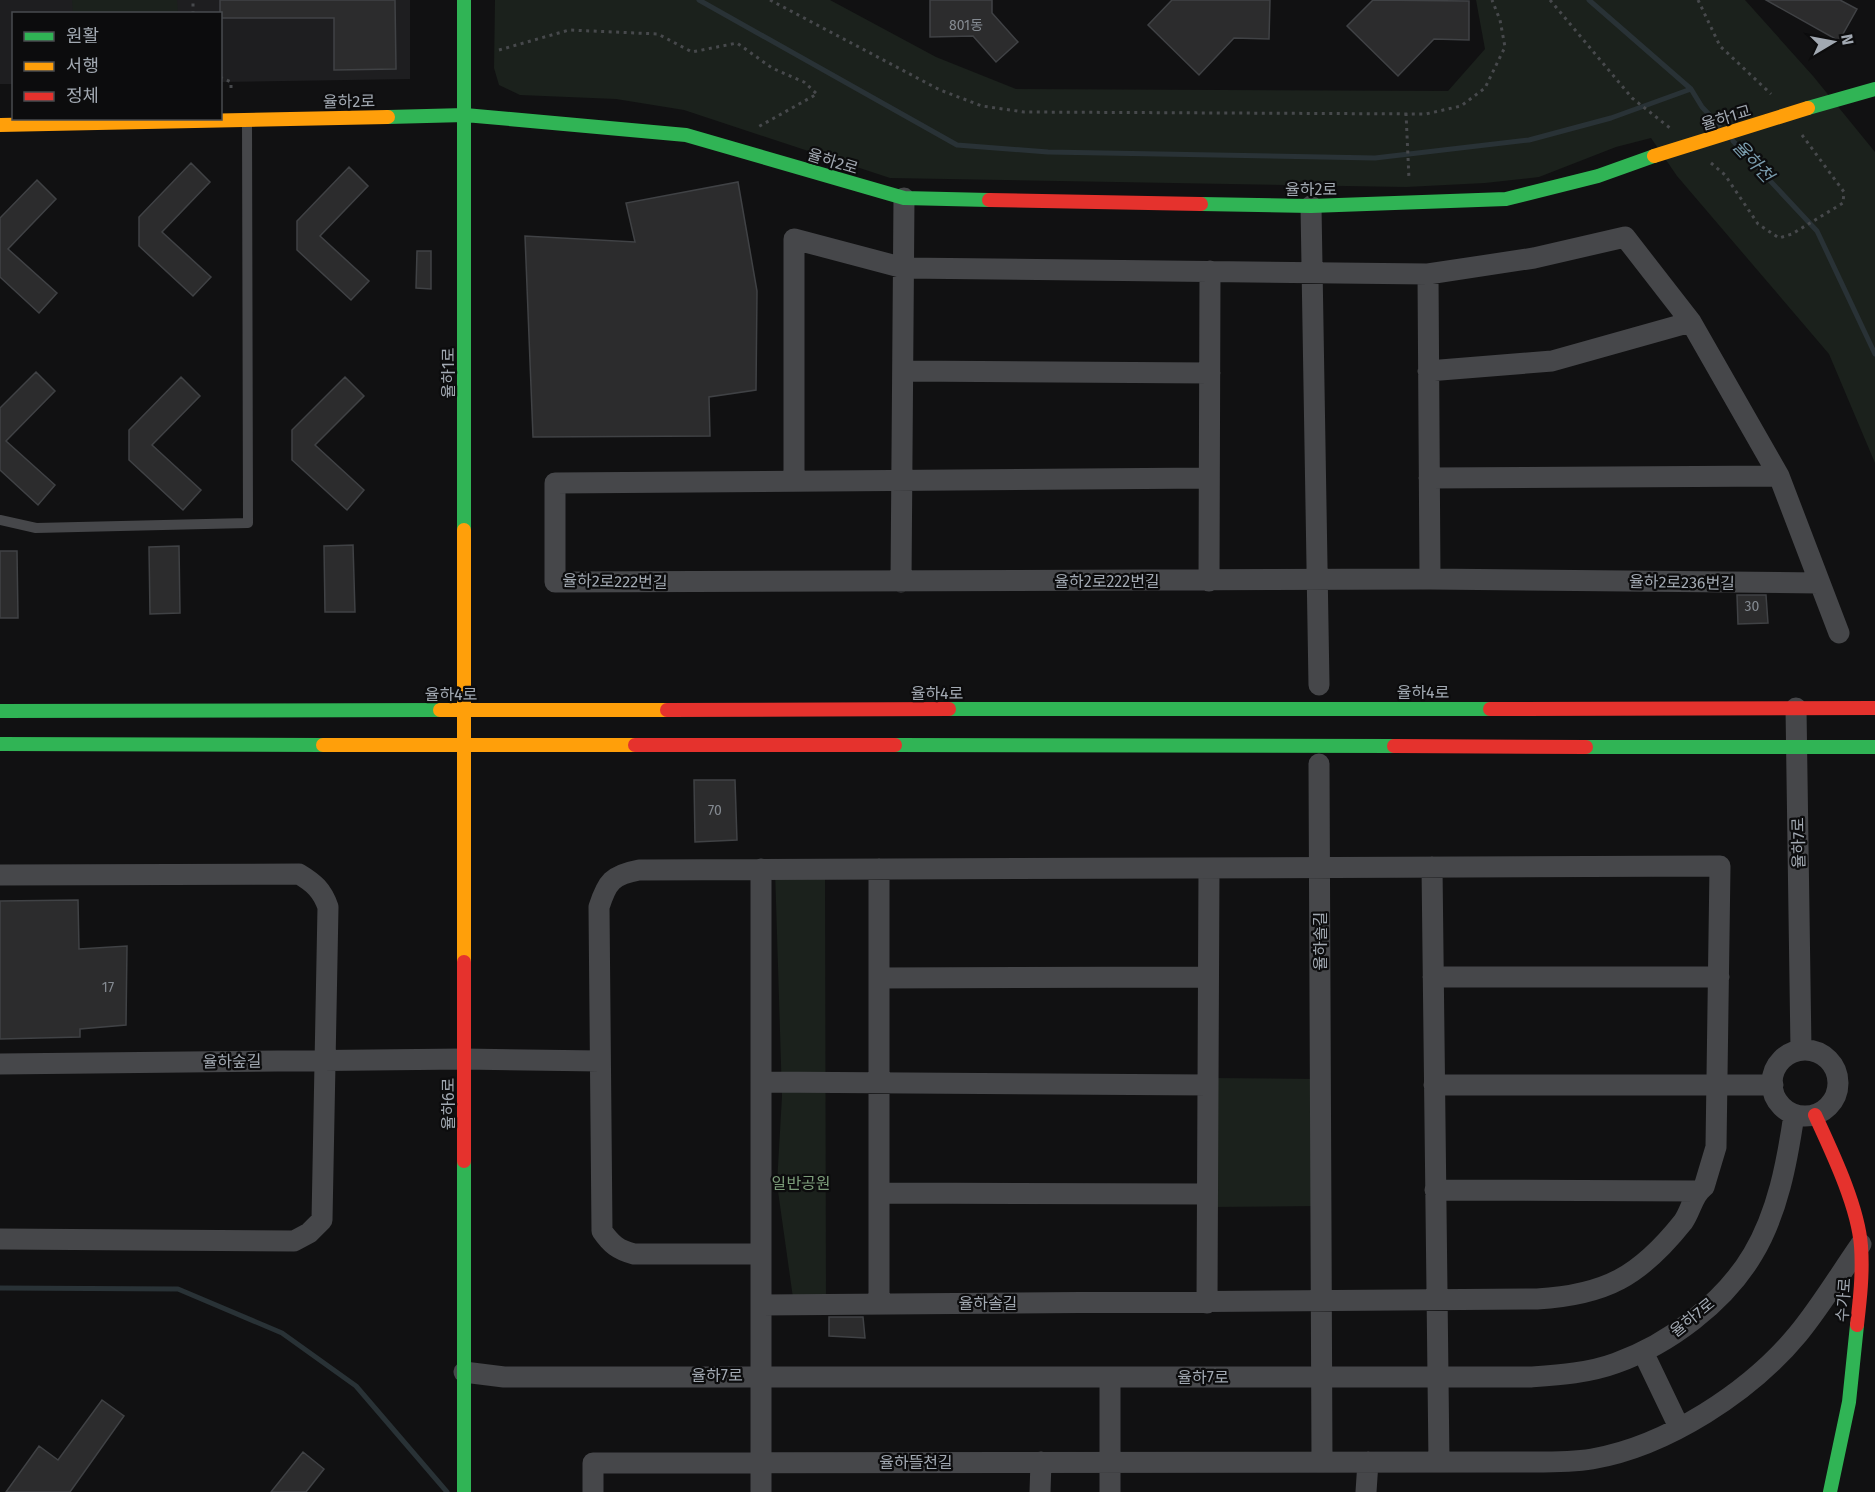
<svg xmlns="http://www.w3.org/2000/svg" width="1875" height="1492" font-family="'Fira Sans','Noto Sans KR',sans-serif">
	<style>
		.built { fill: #1e1e20 }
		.green { fill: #1b211c }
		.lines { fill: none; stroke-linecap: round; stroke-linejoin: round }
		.stream { stroke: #293236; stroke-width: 5 }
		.building { fill: #2c2c2d; stroke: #404245; stroke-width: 1.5 }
		.path { stroke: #47494c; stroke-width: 3; stroke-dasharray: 3 4.5; stroke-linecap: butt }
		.lane { stroke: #46474a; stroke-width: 10 }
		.street { stroke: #46474a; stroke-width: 21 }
		.fast { stroke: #30b455; stroke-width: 14 }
		.slow { stroke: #ff9f0a; stroke-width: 14 }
		.jam { stroke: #e5322d; stroke-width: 14 }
		.slow-bridge { stroke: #ff9f0a; stroke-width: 14 }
		.labels { text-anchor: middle; stroke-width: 4.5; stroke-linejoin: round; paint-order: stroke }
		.number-label { font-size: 14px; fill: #848a91 }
		.street-label { font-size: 16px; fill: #a2a9b2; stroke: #0c0c0d }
		.park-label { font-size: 16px; fill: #7c9d7a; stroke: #0c0c0d }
		.water-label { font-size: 18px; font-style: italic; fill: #7a9cad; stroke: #0c0c0d }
	</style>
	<rect width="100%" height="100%" fill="#111112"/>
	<path class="built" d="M0 0H410V79L221 82 220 14H14L13 84H0Z"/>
	<path class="green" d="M72 0H177L178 13H73Z
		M495 0H830L936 57 1016 89 1448 91 1485 49 1476 0H1745L1813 76 1875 152V463L1829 354 1677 176 1651 138 1616 147 1539 177 1485 183 1406 187 890 178 684 110 616 99 520 95 499 85 494 68Z
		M775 869H825L826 1305H794L777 1184 782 1096Z
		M1211 1078 1317 1079 1318 1206 1210 1207Z"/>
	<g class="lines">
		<path class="stream" d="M699 0 957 145 1048 152 1375 158 1529 140 1611 118 1691 89
			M1589 0 1691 89 1702 107 1719 125
			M1733 141 1817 231 1875 354
			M0 1288 178 1289 282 1333 356 1386 447 1492"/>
	</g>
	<path class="building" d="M220 0H395L396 69 334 70V18H220Z
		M930 0H992V13L1018 42 996 62 973 36 930 37Z
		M1172 0H1270L1269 39 1234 38 1199 75 1148 25Z
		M1373 0 1469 1V40L1434 39 1398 76 1347 26Z
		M1766 0H1840L1857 9 1839 41Z
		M191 163 210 182 162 232 211 277 193 296 139 246V217Z
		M349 167 368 186 320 236 369 281 351 300 297 250V221Z
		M37 180 56 199 8 249 57 293 39 313 0 277V218Z
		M738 182 757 291 756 390 709 397 710 436 533 437 525 236 635 242 626 203Z
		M417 251H431V289L416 288Z
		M36 372 55 391 6 441 55 485 38 505 0 470V408Z
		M181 377 200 396 152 445 201 490 183 510 129 460V430Z
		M345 377 364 396 315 445 364 490 347 510 292 460V430Z
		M353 545 355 612H325L324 546Z
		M179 546 180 613 150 614 149 547Z
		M0 551H17L18 618H0Z
		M1737 595H1766L1768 623 1738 624Z
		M694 780H735L737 840 695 842Z
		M78 900 79 949 127 946 126 1025 80 1029V1037L0 1039V901Z
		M829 1317H863L865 1338 829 1336Z
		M102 1400 124 1416 70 1492H6L39 1446 58 1460Z
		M303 1452 324 1469 306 1492H271Z"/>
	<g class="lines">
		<path class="path" d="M770 0 940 90 982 106 1024 112 1426 114 1461 106 1485 88 1505 47 1500 20 1492 0
			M1550 0 1632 98 1670 128
			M1698 0 1720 46 1771 94
			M193 14V0
			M499 50 569 30 658 34 692 52 737 43 772 68 804 82 817 94 758 127
			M220 77 231 82V92
			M1406 113 1409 179
			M1711 163 1725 175 1758 224 1779 238 1792 234 1843 203 1844 192 1802 135"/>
		<path class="lane" d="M0 520 36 528 248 523 247 120"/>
		<path class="street" d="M1311 206 1319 685
			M1428 274 1430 579
			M903 371 1210 373
			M1428 371 1552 361 1691 322
			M1209 478 555 483V582L1430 579 1819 583
			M1429 478 1779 476
			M794 481V239L904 268 1428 274 1534 258 1625 237 1691 322 1779 476 1839 633
			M1209 581 1210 271
			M901 582 904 198
			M1796 708 1801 1050
			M1319 764 1322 1462
			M1432 867 1439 1462
			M879 869V1303
			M0 875 299 874C314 883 322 890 328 907L322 1220 309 1233 294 1241 0 1239
			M1433 977H1719
			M879 978 1208 977
			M1772 1083a33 33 0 1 1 66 0a33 33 0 1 1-66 0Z
			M0 1064 464 1059 600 1061
			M761 1082 1208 1085
			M1434 1085H1773
			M1435 1190 1698 1191
			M880 1193 1207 1194
			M1207 1303 1209 868
			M761 1305 1537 1299C1606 1295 1640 1276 1683 1222 1691 1211 1693 1194 1704 1187L1716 1147 1720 866 639 870C612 875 607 882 599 907L602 1231C611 1244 618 1250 634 1254H761
			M1643 1352 1679 1427
			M464 1372 504 1377H1531C1559 1375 1589 1373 1616 1363 1669 1344 1724 1303 1753 1254 1778 1212 1787 1162 1794 1115
			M1110 1377V1492
			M593 1492V1463L1515 1462C1540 1462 1567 1463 1592 1459 1667 1446 1750 1392 1798 1334 1821 1306 1840 1274 1861 1244
			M761 1492V869
			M1040 1492 1041 1462
			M1366 1492 1368 1462"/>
		<path class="fast" d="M464 0V530
			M1808 108 1875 89
			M388 117 465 115 686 135 904 198 989 200
			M1201 204 1311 206 1506 199 1598 176 1654 156
			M949 709H1490
			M0 711 440 710
			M0 744 323 745
			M895 745 1394 746
			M1586 747H1875
			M464 1161V1492
			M1830 1492 1849 1402 1857 1325"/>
		<path class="slow" d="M0 125 388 117
			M464 530V962
			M440 710H667
			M323 745H635"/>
		<path class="jam" d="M989 200 1201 204
			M1490 709 1875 708
			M667 710 949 709
			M635 745H895
			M1394 746 1586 747
			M464 962V1161
			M1815 1115C1832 1152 1858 1206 1861 1246 1863 1273 1860 1299 1857 1325"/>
		<path class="slow-bridge" d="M1654 156 1808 108"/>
	</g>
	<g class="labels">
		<g class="number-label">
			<text x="966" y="30">801동</text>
			<text x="1752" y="611">30</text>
			<text x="715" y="815">70</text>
			<text x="108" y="992">17</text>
		</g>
		<g class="street-label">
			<text transform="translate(349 101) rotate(-1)" y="6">율하2로</text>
			<text transform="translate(1726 117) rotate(-17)" y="6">율하1교</text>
			<text transform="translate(833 161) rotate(17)" y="6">율하2로</text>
			<text x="1311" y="195">율하2로</text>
			<text transform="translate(448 373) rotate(-90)" y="6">율하1로</text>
			<text transform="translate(615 581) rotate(1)" y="6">율하2로222번길</text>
			<text x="1107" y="587">율하2로222번길</text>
			<text transform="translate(1682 582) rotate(1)" y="6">율하2로236번길</text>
			<text x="1423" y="698">율하4로</text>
			<text x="937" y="699">율하4로</text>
			<text x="451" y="700">율하4로</text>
			<text transform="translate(1798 843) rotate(-91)" y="6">율하7로</text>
			<text transform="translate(1320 941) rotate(-90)" y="6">율하솔길</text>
			<text transform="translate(232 1061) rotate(-1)" y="6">율하숲길</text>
			<text transform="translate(448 1104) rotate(-90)" y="6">율하6로</text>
			<text transform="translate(1843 1300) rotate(-86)" y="6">수가로</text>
			<text x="988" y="1309">율하솔길</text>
			<text transform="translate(1692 1317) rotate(-39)" y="6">율하7로</text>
			<text x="717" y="1381">율하7로</text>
			<text x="1203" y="1383">율하7로</text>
			<text x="916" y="1468">율하뜰천길</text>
		</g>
		<g class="park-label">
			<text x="801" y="1189">일반공원</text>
		</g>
		<g class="water-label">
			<text transform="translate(1753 161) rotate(47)" y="6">율하천</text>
		</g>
	</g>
	<rect x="12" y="12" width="210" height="108" fill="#0c0c0d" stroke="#484b4f" stroke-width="1.5"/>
	<rect x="24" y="32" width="30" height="9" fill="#30b455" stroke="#484b4f" stroke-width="1.5"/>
	<text x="66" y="42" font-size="18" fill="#a2a9b2">원활</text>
	<rect x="24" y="62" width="30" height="9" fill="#ff9f0a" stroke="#484b4f" stroke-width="1.5"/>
	<text x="66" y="72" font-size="18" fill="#a2a9b2">서행</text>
	<rect x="24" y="92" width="30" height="9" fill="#e5322d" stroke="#484b4f" stroke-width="1.5"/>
	<text x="66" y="102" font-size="18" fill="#a2a9b2">정체</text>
	<g transform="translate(1833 42) rotate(80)" stroke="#0c0c0d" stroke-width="4.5" paint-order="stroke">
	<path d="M0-4.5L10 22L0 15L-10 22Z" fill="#a2a9b2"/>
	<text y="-9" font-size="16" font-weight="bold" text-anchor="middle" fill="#a2a9b2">N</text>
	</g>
</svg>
